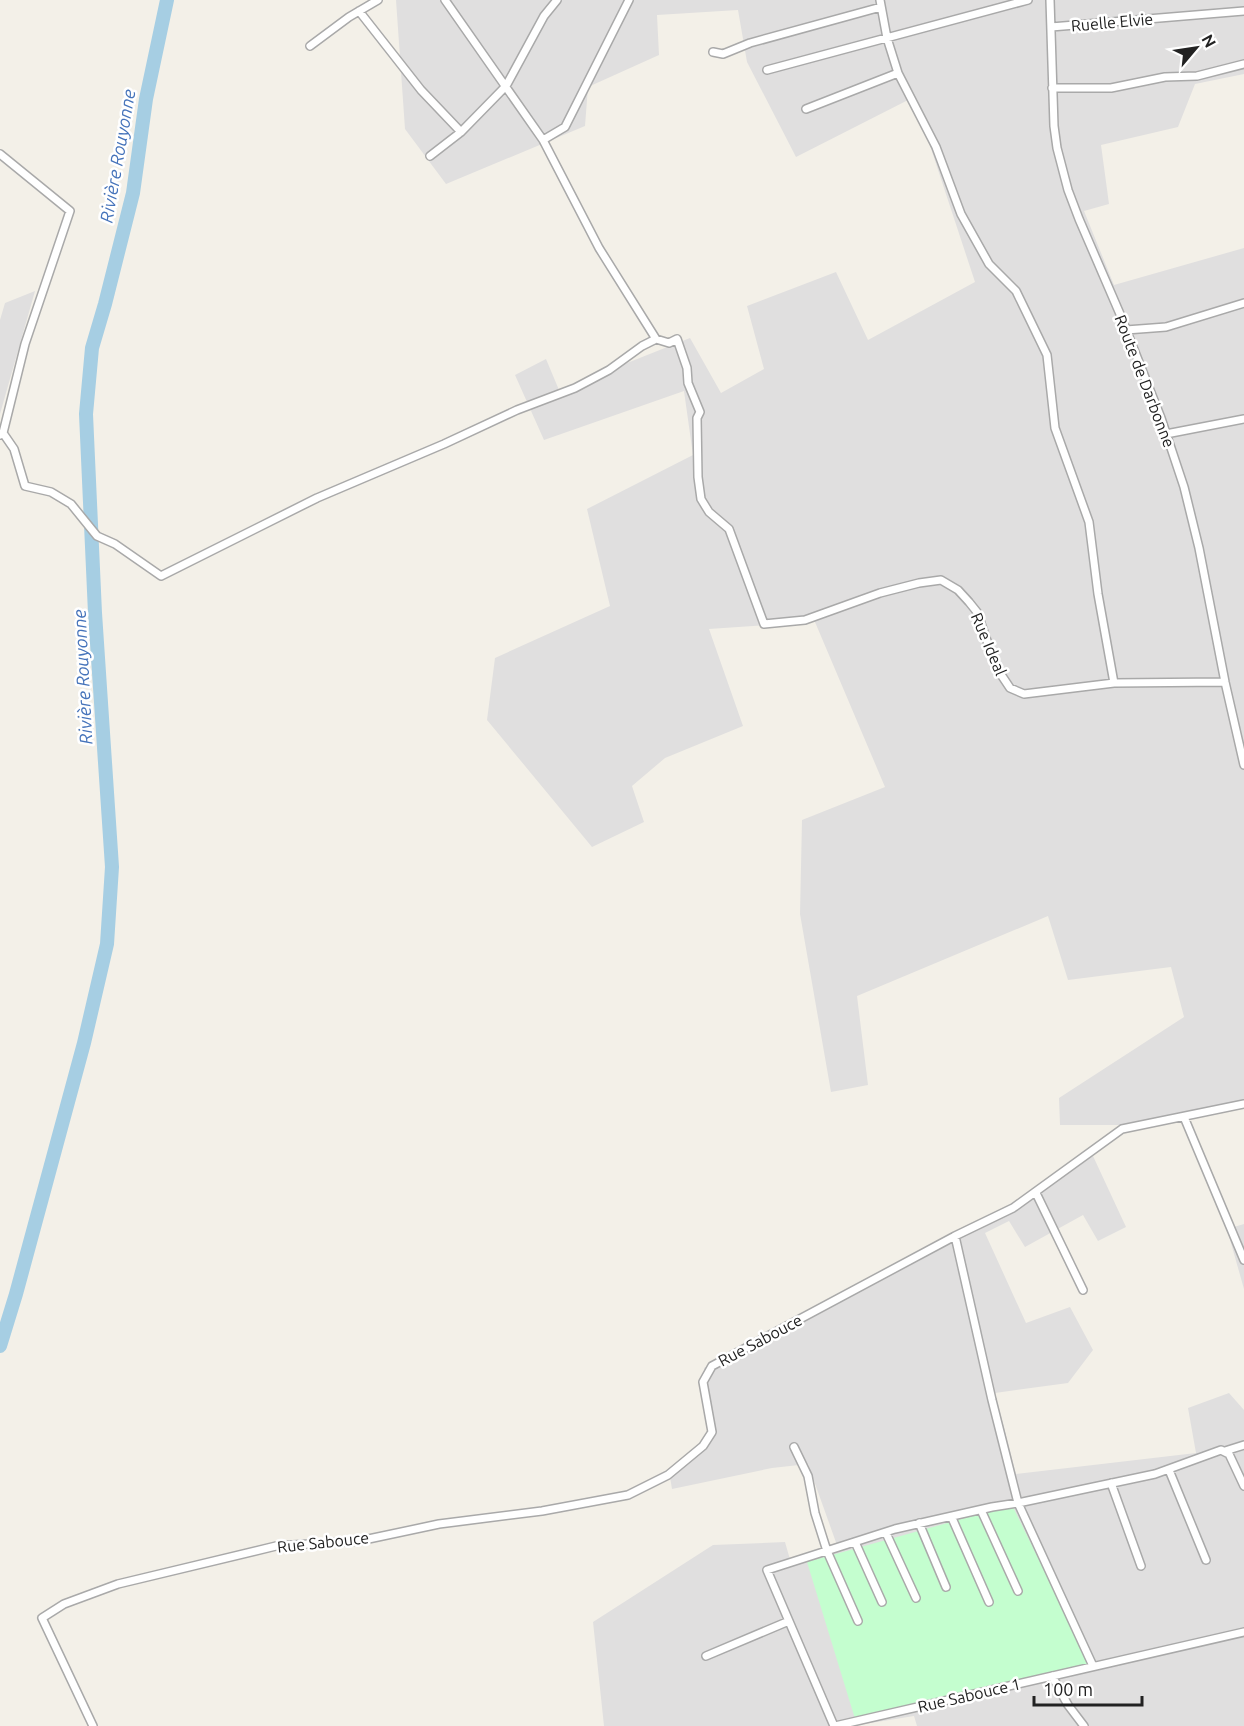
<svg xmlns="http://www.w3.org/2000/svg" width="1244" height="1726" font-family="Ubuntu,sans-serif">
	<style>
		.residential { fill: #e0dfdf }
		.park { fill: #c4fecf }
		.lines { fill: none; stroke-linecap: round; stroke-linejoin: round }
		.river { stroke: #a6cee3; stroke-width: 14 }
		.minor-casing { stroke: #a9a9a9; stroke-width: 10 }
		.minor { stroke: #fff; stroke-width: 7 }
		.labels { text-anchor: middle; stroke-width: 5; stroke-linejoin: round; paint-order: stroke }
		.street-label { font-size: 16px; fill: #222; stroke: #fff }
		.water-label { font-size: 18px; font-style: italic; fill: #4573ba; stroke: #fff }
	</style>
	<rect width="100%" height="100%" fill="#f3f0e8"/>
	<path class="residential" d="M396 0H1244V74L1195 84 1178 127 1101 145 1109 204 1084 211 1114 285 1244 248V1101L1130 1125H1060L1059 1098 1184 1017 1171 967 1068 980 1048 916 857 996 868 1085 831 1092 800 914 802 820 885 787 815 622 709 629 743 726 665 758 632 786 644 822 592 847 487 720 495 658 610 606 587 509 693 455 684 391 544 440 515 375 546 359 559 390 690 338 721 393 764 369 747 306 836 272 868 340 975 282 914 97 796 157 747 62 738 10 657 15 659 55 588 87 585 126 446 184 405 129Z
		M35 291 0 414V320L5 303Z
		M1093 1156 1126 1227 1098 1241 1083 1215 1025 1247 1009 1221 985 1233 1026 1323 1070 1307 1093 1350 1068 1383 995 1393 1016 1474 1196 1453 1188 1408 1229 1393 1244 1410V1726H917L914 1716 852 1726H604L593 1622 713 1545 785 1542 791 1563 838 1548 808 1464 772 1468 672 1489 670 1477 707 1445V1390L704 1368 1010 1205 1048 1181Z
		M1244 1224V1289L1227 1229Z"/>
	<path class="park" d="M1012 1505 1090 1664 856 1722 807 1562Z"/>
	<g class="lines">
		<path class="river" d="M0 1346 16 1294 84 1043 107 944 112 867 95 613 86 414 92 348 105 304 133 193 146 99 167 0"/>
		<g class="minor-casing">
			<path id="minor" d="M445 0 543 140 599 248 656 339
				M880 0 887 38 898 73 936 147 961 214 989 264 1016 291 1047 355 1055 428 1089 522 1098 594 1114 683
				M1050 0 1054 126 1057 148 1068 190 1079 219 1120 314 1161 418 1184 487 1199 548 1225 682 1244 765
				M359 11 421 90 461 132
				M1051 27 1244 11
				M310 46 349 17 378 0
				M713 52 723 54 750 43 881 7
				M767 70 1028 0
				M1052 88H1111L1165 77 1197 76 1244 64
				M806 109 898 73
				M543 140 565 127 629 0
				M0 154 70 211 25 344 3 433 0 435
				M430 156 461 132 506 86 544 16 557 0
				M1126 330 1166 327 1244 303
				M3 433 14 449 25 486 51 492 71 504 97 536 115 544 161 576 317 498 444 444 517 410 575 388 609 370 642 346 656 339 669 343 677 339 687 368 688 383 700 412 697 418 698 477 701 499 709 512 729 529 764 624 805 620 880 593 919 583 941 580 958 590 969 602 977 612 996 667 1010 688 1024 694 1114 683 1225 682
				M1166 434 1244 419
				M1184 1117 1244 1260
				M1036 1193 1083 1290
				M955 1236 992 1400 1018 1503 1093 1666
				M794 1447 808 1476 815 1513 827 1551 858 1621
				M1225 1451 1244 1445
				M1169 1470 1206 1560
				M1111 1483 1141 1566
				M981 1510 1018 1591
				M952 1518 989 1602
				M919 1523 946 1587
				M886 1533 916 1598
				M855 1542 882 1602
				M706 1656 789 1621
				M1052 1676 1068 1705 1084 1726
				M93 1726 42 1618 64 1604 118 1584 276 1546 359 1541 439 1524 542 1511 628 1495 668 1475 703 1446 712 1432 703 1382 712 1366 955 1236 1013 1208 1122 1129 1244 1104
				M834 1726 767 1570 895 1529 992 1507 1018 1503 1155 1474 1221 1450 1229 1454 1244 1486
				M835 1726 1244 1632"/>
		</g>
		<use href="#minor" class="minor"/>
	</g>
	<g class="labels">
		<g class="street-label">
			<text transform="translate(1112 22) rotate(-5)" y="6">Ruelle Elvie</text>
			<text transform="translate(1145 381) rotate(69)" y="6">Route de Darbonne</text>
			<text transform="translate(989 644) rotate(67)" y="6">Rue Ideal</text>
			<text transform="translate(760 1340) rotate(-28)" y="6">Rue Sabouce</text>
			<text transform="translate(323 1542) rotate(-6)" y="6">Rue Sabouce</text>
			<text transform="translate(969 1695) rotate(-13)" y="6">Rue Sabouce 1</text>
		</g>
		<g class="water-label">
			<text transform="translate(118 156) rotate(-80)" y="6">Rivière Rouyonne</text>
			<text transform="translate(83 677) rotate(-93)" y="6">Rivière Rouyonne</text>
		</g>
	</g>
	<g transform="translate(1196 48) rotate(61)" stroke="#ffffff" stroke-width="4.5" paint-order="stroke">
	<path d="M0-4.5L10 22L0 15L-10 22Z" fill="#222222"/>
	<text y="-9" font-size="16" font-weight="bold" text-anchor="middle" fill="#222222">N</text>
	</g>
	<path d="M1034 1696v9h108v-9" fill="none" stroke="#222222" stroke-width="3"/>
	<text x="1043" y="1696" font-size="18" fill="#222222" stroke="#ffffff" stroke-width="4.5" paint-order="stroke">100 m</text>
</svg>
